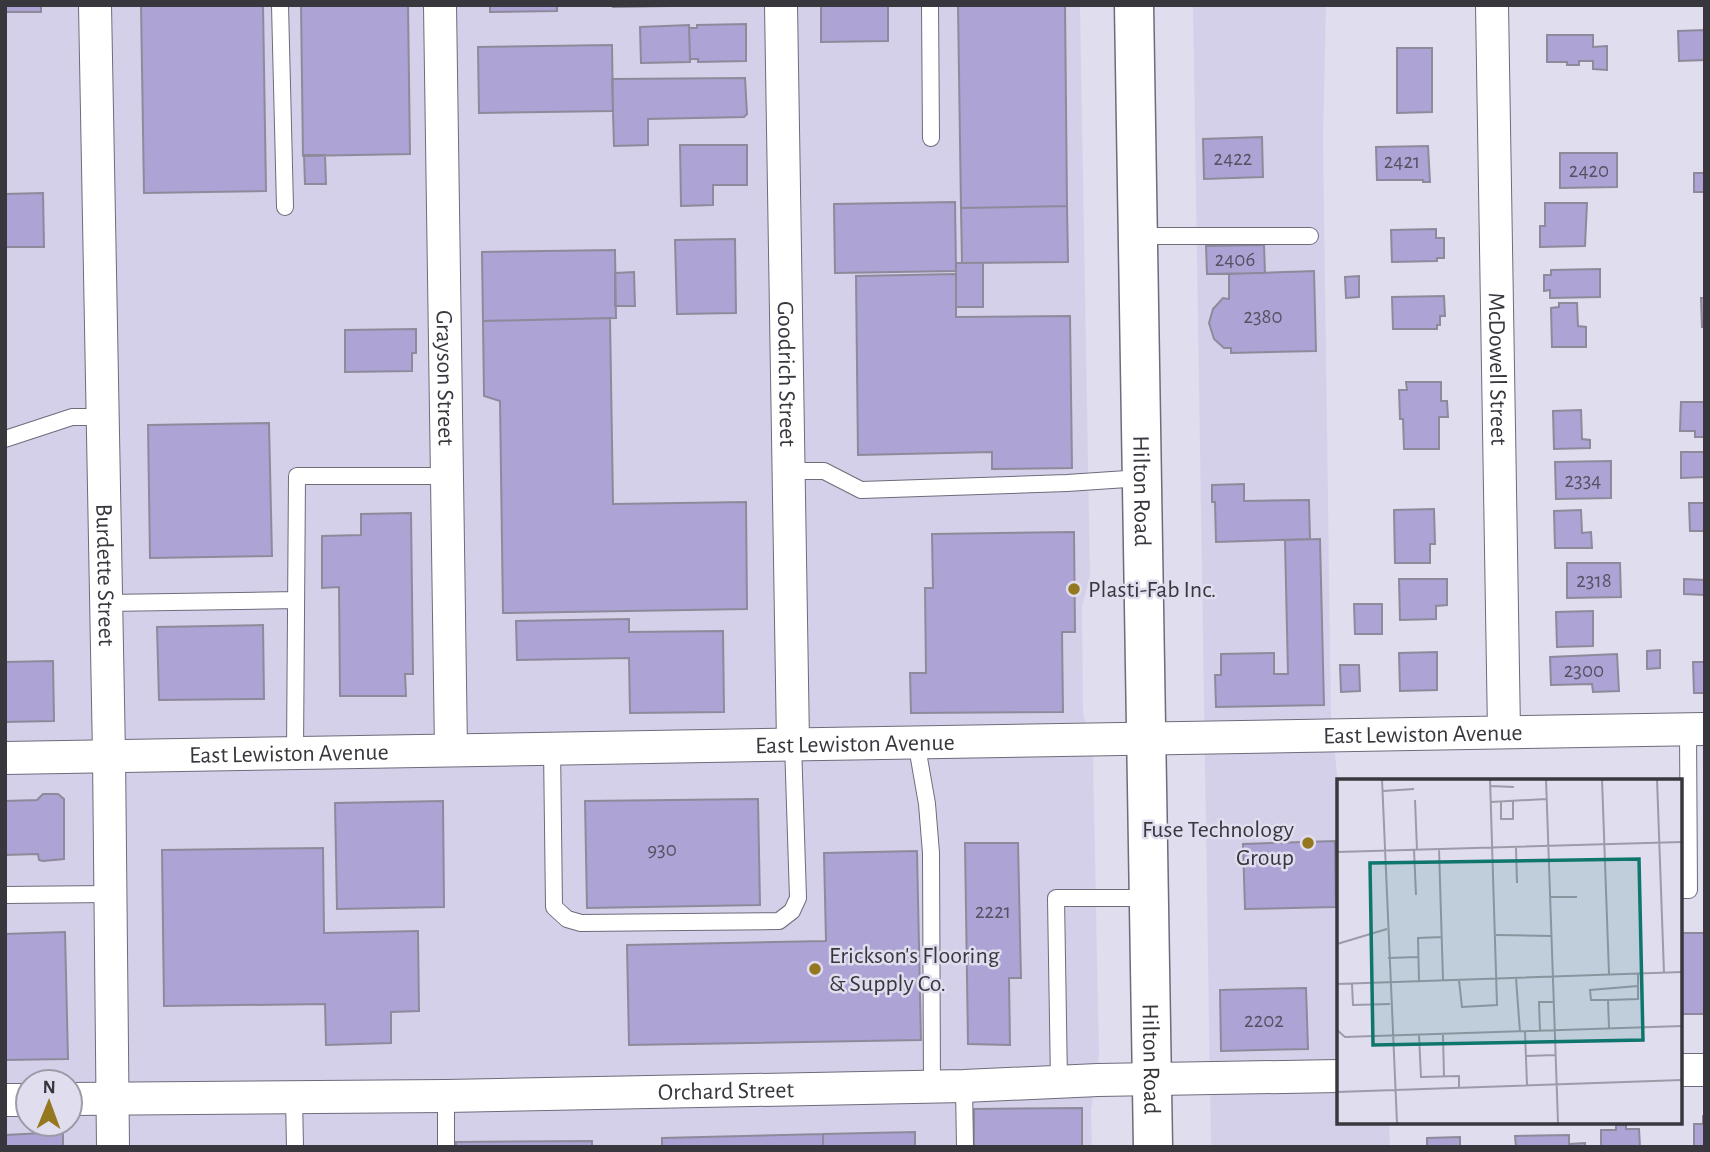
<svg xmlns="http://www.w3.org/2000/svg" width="1710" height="1152" font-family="'Alegreya Sans',sans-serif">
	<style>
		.built { fill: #d5d0e9; fill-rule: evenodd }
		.building { fill: #ada3d4; stroke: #8e8a9b; stroke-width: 2 }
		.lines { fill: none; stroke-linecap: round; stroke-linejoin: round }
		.service-casing { stroke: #6e6b7b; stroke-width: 18 }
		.minor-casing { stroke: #6e6b7b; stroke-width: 34 }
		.tertiary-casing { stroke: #6e6b7b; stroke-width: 41 }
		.service { stroke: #fff; stroke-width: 16 }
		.minor { stroke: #fff; stroke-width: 32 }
		.tertiary { stroke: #fff; stroke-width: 38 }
		.poi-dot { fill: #94781f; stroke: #e0ddef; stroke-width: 2.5 }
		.labels { text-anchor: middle; stroke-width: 5; stroke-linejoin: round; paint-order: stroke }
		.number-label { font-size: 21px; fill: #555264 }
		.street-label { font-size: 24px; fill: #38373e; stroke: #e0ddef }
		.poi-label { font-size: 24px; fill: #38373e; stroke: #e0ddef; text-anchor: start }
		.inset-road { fill: none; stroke: #9d9ba8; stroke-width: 2 }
		.view { fill: #0f766e; fill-opacity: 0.15; stroke: #0f766e; stroke-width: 3.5 }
		.inset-edge { fill: none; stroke: #38373e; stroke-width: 3.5 }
	</style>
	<rect width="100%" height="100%" fill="#e0ddef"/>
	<path class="built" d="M5 5H1080L1090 576 1082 607 1083 713 1093 759 1099 1055 1091 1111 1092 1147H5ZM28 1082H70V1124H28Z
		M1193 5H1326L1323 139 1331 717 1339 792V1122H1389L1390 1147H1211Z"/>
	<path class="building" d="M5 5H41V12H5Z
		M141 5H263L266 191 144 193Z
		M301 5H408L410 154 303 156Z
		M490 5H557V11L490 12Z
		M613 5H732L613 7Z
		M821 5H888V41L821 42Z
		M958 5H1065L1067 206 961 208Z
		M746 24V61L698 62V59H690L689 28H697V25Z
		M689 25 690 62 641 63 640 27Z
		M1705 30V60L1679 61 1678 31Z
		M1547 35H1593V47L1607 46V70L1593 69V61H1579V65H1567V62H1547Z
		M612 45 613 111 479 113 478 47Z
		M1397 48H1432V112L1397 113Z
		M745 78 747 114 744 117 648 119V145L614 146 612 79Z
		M1262 137 1263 177 1204 179 1203 139Z
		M680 145H747V185H713V205L681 206Z
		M1428 146 1430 182H1423V180H1377L1376 147Z
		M1560 153H1617V187L1560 188Z
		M304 155H325L326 184H305Z
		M1694 173H1705V192H1694Z
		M43 193 44 247H5V194Z
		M955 202 956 271 835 273 834 204Z
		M1545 203H1587L1585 246 1540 247V226H1545Z
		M1067 206 1068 262 962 263 961 208Z
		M1436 229V238H1444V258H1437V261L1392 262 1391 230Z
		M735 239 736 313 677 314 675 240Z
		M1264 245 1265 273 1207 274 1206 246Z
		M615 250 616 318 483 321 482 252Z
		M956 263H983V307H956Z
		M1600 269V297L1550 298V290L1544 291V275H1551V270Z
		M1314 271 1316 351 1231 353V348H1224L1214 339 1209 323 1213 309 1223 298 1229 299V274Z
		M634 272 635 306H615V273Z
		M956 274V317L1070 316 1072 468 992 469V452L858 455 856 276Z
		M1359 276V297L1346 298 1345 277Z
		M1444 296 1445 316H1440V325H1437V329H1393L1392 297Z
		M1701 298H1705V327H1702Z
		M1559 303H1577L1578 326 1586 327V347H1552L1551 308 1559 307Z
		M610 318 613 504 746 502 747 609 503 613 500 401 484 396 483 321Z
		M416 329V353H412V371L345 372V330Z
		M1406 382H1441V401H1447L1448 417H1439V449H1404L1403 419H1400L1399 390H1407Z
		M1681 402H1705V437H1695V431H1680Z
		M1581 410 1582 439 1590 440V448L1554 449 1553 411Z
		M269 423 272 556 150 558 148 425Z
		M1681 452H1705V477L1681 478Z
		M1611 461V498L1556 499 1555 462Z
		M1244 484V501L1309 500 1310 539 1216 542 1215 502H1212V485Z
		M1689 503H1705V531H1690Z
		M1434 509 1435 544H1430V563H1395L1394 510Z
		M1581 510 1582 533 1591 532 1592 548H1555L1554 511Z
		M411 513 413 674H405L406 696H340L339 587 322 588V536L361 535V514Z
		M1074 532 1075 632H1062L1063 712 911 713 910 673H926L925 588H933L932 534Z
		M1320 539 1324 705 1216 707 1215 675H1221V654L1274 653V674H1288L1285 540Z
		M1567 563H1620L1621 597 1567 598Z
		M1399 579H1447V605L1436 606V619L1400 620Z
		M1684 579 1705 580V595L1684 594Z
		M1354 604H1382V634H1355Z
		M1593 611V646L1557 647 1556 612Z
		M629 619V632L723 631 724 712 630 713 629 658 517 660 516 621Z
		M263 625 264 699 159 700 157 627Z
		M1660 650V668L1647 669V651Z
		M1437 652V690L1400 691 1399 653Z
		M1617 654 1619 691 1593 692 1592 684 1551 685 1550 657Z
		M53 661 54 721 5 722V662Z
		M1693 662H1705V693H1694Z
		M1340 665H1359L1360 691 1341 692Z
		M43 794H58L64 799V859L43 861 39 860 38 854 5 855V801L37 800Z
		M758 799 760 905 587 908 585 801Z
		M443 801 444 907 337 909 335 803Z
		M1335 841 1336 907 1245 909 1243 844Z
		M965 843H1018L1021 978H1009L1010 1045 968 1044Z
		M323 848 324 933 418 931 419 1011 391 1012V1043L326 1045 325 1004 164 1006 162 850Z
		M917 851 921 1040 629 1045 627 945 826 941 824 853Z
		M65 932 68 1059 5 1060V934Z
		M1680 933H1705V1014H1680Z
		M1306 988 1308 1049 1221 1051 1220 990Z
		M1082 1108V1147H974V1109Z
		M1703 1116H1705V1147H1694V1124H1703Z
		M1616 1125H1626V1129H1639L1640 1147H1601V1130H1616Z
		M63 1132V1147H5V1135Z
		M915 1132V1147H823V1134Z
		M823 1134V1147H662V1138Z
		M1569 1135V1144L1585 1143V1147H1516L1515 1136Z
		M1460 1137V1147H1427V1138Z
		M592 1141V1147H456V1142Z"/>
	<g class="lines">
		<g class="service-casing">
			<path id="service" d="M280 5 285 207
				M930 5 931 138
				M1139 236H1310
				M5 439 72 417H102
				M788 471H824L861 490 1067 483 1142 478
				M106 603 296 600
				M916 741 927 804 931 853 932 1087
				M552 747 554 907 567 919 581 923 779 921 792 911 798 898 793 743
				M295 752 297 476H447
				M1680 890H1689L1688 729
				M5 895 110 894
				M1059 1082 1056 898H1149
				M964 1086 965 1147
				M446 1096V1147
				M294 1098 295 1147"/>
		</g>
		<g class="minor-casing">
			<g id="minor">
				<path id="s1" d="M95 5 109 755 113 1147"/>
				<path id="s2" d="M440 5 451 750"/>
				<path id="s3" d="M781 5 793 743"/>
				<path id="s4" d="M1492 5 1504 731"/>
				<path id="s5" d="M5 758 1705 729"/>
				<path d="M1680 1070H1705"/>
				<path id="s6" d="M70 1099 446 1096 964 1086 1098 1080 1339 1076"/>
				<path d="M5 1100H28"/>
			</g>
		</g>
		<g class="tertiary-casing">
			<g id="tertiary">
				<path id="s7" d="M1134 5 1153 1147"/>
			</g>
		</g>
		<use href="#service" class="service"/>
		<use href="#minor" class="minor"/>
		<use href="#tertiary" class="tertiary"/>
	</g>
	<g class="poi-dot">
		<circle cx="1074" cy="589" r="7"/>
		<circle cx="1308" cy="843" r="7"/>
		<circle cx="815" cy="969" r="7"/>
	</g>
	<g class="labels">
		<g class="number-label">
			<text x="1233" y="165">2422</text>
			<text x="1402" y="168">2421</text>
			<text x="1589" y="177">2420</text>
			<text x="1235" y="266">2406</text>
			<text x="1263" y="323">2380</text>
			<text x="1583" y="487">2334</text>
			<text x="1594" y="587">2318</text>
			<text x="1584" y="677">2300</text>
			<text x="662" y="856">930</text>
			<text x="993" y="918">2221</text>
			<text x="1264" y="1027">2202</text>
		</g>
		<g class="street-label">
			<text dy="8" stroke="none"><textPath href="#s4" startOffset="364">McDowell Street</textPath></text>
			<text dy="8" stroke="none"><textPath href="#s3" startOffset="369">Goodrich Street</textPath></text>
			<text dy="8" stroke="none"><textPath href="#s2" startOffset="373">Grayson Street</textPath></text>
			<text dy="8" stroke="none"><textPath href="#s7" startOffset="486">Hilton Road</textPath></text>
			<text dy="8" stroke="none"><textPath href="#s1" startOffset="570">Burdette Street</textPath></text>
			<text dy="8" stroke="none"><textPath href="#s5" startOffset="1418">East Lewiston Avenue</textPath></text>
			<text dy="8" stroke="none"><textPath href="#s5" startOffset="850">East Lewiston Avenue</textPath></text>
			<text dy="8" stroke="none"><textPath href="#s5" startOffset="284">East Lewiston Avenue</textPath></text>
			<text dy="8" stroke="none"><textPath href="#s7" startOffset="1054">Hilton Road</textPath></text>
			<text dy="8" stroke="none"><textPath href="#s6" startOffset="656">Orchard Street</textPath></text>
		</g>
		<g class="poi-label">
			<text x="1088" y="597">Plasti-Fab Inc.</text>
			<text x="1294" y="837" text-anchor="end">Fuse Technology<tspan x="1294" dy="28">Group</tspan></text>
			<text x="829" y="963">Erickson's Flooring<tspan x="829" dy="28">&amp; Supply Co.</tspan></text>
		</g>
	</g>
	<g transform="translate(1337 779)">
		<rect width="345" height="345" fill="#e0ddef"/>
		<path class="inset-road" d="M45 0 60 344M209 0 221 344M265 0 272 195M320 0 327 194M153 7 177 8M46 12 77 10M78 21 80 71M154 23 209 20M164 23V40H176V22M179 68 180 104M102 70 106 201M77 71 79 116M0 73 345 63M213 118H240M159 156 214 157M0 165 50 150M51 179 81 178M179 199 183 253M122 201 125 228 160 226 153 0M82 202 81 159 105 158M0 205 345 193M15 205 16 226 53 225M271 221H254L253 211 301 207M272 249 271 221 301 220V195M0 251 8 258 345 247M203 252 202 223H217M188 253 190 306M82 256 84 298 122 297V309M106 256 107 298M189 277 218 276M0 313 345 301"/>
		<path class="view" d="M302 80 306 261 36 266 33 84Z"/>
		<rect width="345" height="345" class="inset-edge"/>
	</g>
	<rect width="1710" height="1152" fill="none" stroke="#38373e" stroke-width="14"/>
	<g transform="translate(49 1103) rotate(1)"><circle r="33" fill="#e0ddef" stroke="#9d9ba8" stroke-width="2"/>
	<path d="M0-5L12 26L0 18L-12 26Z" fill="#94781f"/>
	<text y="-10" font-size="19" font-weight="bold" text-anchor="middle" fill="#38373e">N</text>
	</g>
</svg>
